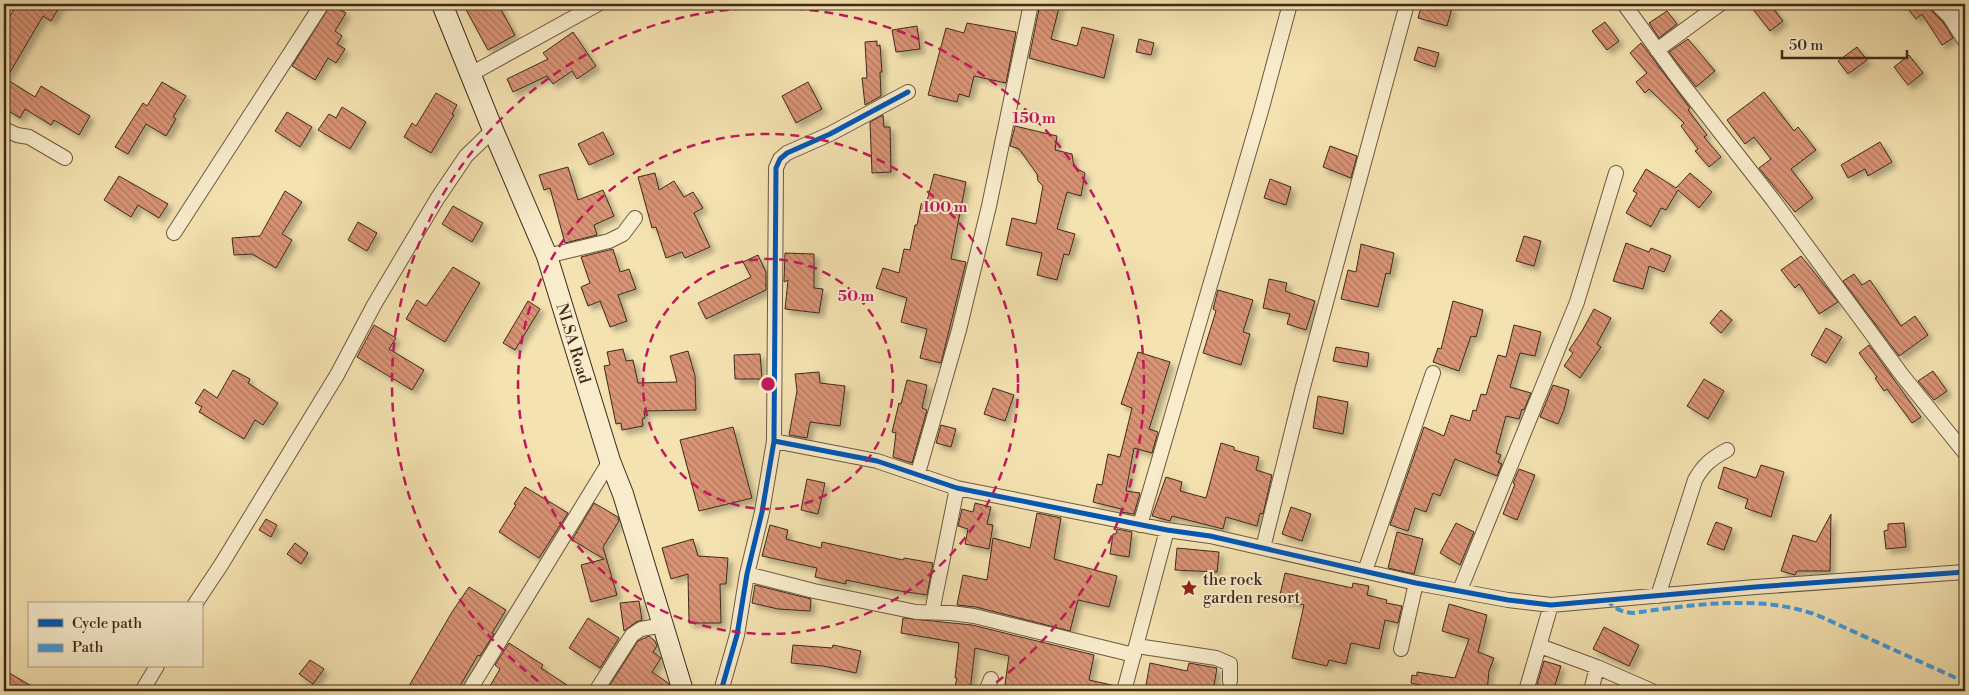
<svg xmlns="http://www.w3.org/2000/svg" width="1969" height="695" font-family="'Libre Bodoni',serif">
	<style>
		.building { fill: url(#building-back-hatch); stroke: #3e2a1b; filter: url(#shadow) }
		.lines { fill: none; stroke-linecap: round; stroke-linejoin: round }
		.minor-casing { stroke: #6c5840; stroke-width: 16 }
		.secondary-casing { stroke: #3e2a1b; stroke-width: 22 }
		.minor { stroke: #f8eccc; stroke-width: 14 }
		.secondary { stroke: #f8eccc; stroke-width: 20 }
		.quiet { stroke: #3f9cdf; stroke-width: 4; stroke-dasharray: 8 4; stroke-linecap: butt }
		.cycleway-casing { stroke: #f8eccc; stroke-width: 8 }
		.cycleway { stroke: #0057b8; stroke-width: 5 }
		.ring { fill: none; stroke: #c2185b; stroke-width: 2.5; stroke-dasharray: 9 6 }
		.labels { text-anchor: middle; stroke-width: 4; stroke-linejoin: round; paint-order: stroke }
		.street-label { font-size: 16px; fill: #3e2a1b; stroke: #f8eccc }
		.poi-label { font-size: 16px; fill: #3e2a1b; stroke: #f8eccc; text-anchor: start }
		.centre { fill: #c2185b; stroke: #f8eccc; stroke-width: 2.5 }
		.ring-label { font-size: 15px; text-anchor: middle; font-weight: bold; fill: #c2185b; stroke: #f8eccc; stroke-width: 4; stroke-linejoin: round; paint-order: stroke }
	</style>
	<defs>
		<pattern id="building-back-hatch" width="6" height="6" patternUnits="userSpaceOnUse" patternTransform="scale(1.25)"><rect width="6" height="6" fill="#d99375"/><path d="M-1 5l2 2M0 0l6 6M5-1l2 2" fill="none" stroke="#b1785f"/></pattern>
		<filter id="shadow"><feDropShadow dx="4.5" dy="4.5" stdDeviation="2.5" flood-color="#0004"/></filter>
	</defs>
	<rect width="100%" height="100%" fill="#f4e2b0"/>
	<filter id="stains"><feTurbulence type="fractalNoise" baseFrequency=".004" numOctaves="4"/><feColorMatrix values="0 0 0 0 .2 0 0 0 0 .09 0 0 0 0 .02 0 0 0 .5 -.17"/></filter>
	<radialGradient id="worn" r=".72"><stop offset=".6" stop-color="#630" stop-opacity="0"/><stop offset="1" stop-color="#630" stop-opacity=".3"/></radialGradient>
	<path class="building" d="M17 4H61L51 21 43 16 6 79 35 97 41 86 90 116 79 135 54 120 51 125 25 109 20 118 4 108V26Z
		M331 4 346 13 335 31 342 36 337 44 345 49 336 63 328 58 315 80 292 66Z
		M463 4H498L515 35 488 50Z
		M1040 4H1060L1051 39 1077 46 1082 27 1114 35 1104 78 1029 58Z
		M1422 4H1436L1452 8 1447 26 1418 18Z
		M1749 4H1770L1783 21 1770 31Z
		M1904 4H1928L1931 10 1943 22 1953 38 1942 45 1922 14 1916 19Z
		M1667 11 1677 24 1659 38 1649 23Z
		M1605 22 1619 41 1607 50 1592 31Z
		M967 23 1016 32 1006 83 974 76 969 97 959 94 957 102 928 95 946 28 964 33Z
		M917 26 920 49 896 52 892 30Z
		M573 32 596 66 577 79 572 71 553 84 547 76 513 92 507 79 548 59 543 53Z
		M1139 39 1154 43 1151 55 1136 52Z
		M1688 39 1715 71 1696 87 1669 52Z
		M877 41V46L880 45 882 72H880L881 96 865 105 862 78H867L865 42Z
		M1641 43 1690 108 1688 110 1707 135 1704 137 1721 157 1709 167 1695 151 1698 149 1681 126 1684 123 1649 89 1645 93 1636 82 1647 73 1630 53Z
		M1418 47 1439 53 1435 67 1414 60Z
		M1857 47 1867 60 1848 74 1838 61Z
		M1909 55 1923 73 1908 85 1894 67Z
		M162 82 186 96 173 117 176 119 166 136 146 124 128 154 115 147 143 103 147 106Z
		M808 82 822 109 796 123 782 96Z
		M1764 92 1794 131 1798 127 1816 150 1791 169 1813 198 1795 212 1759 168 1771 159 1754 137 1745 144 1727 120Z
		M436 93 457 105 452 114 454 115 431 153 404 137 412 123 416 126Z
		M342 107 366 122 350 149 318 130 329 114 336 118Z
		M287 112 312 127 300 147 275 131Z
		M883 115 884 127H890L891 172 872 173 870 122Z
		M1015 126 1057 136 1055 150 1072 154 1074 167 1085 173 1081 196 1067 192 1057 229 1075 234 1069 255 1064 254 1057 280 1037 275 1042 253 1006 245 1012 218 1036 224 1043 186 1038 181 1037 174 1019 149 1010 146Z
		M603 132 614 154 589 165 578 144Z
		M1880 142 1892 162 1868 176 1865 169 1848 178 1841 165Z
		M1330 146 1357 156 1351 178 1323 167Z
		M568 167 578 200 603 190 614 216 594 225 597 235 565 243 550 188 544 190 539 175Z
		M1646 169 1676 188 1690 173 1712 192 1699 208 1678 190 1666 210 1661 208 1651 227 1626 213 1637 193 1633 191Z
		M655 173 659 190 674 181 684 197 693 192 703 208 694 213 710 247 685 258 682 252 666 258 656 227 652 228 638 177Z
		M934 174 966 182 951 259 966 262 941 363 920 358 927 329 901 322 907 298 876 288 883 268 899 273 904 249 910 250 915 225H917L922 200 927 201Z
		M119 176 168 204 159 218 138 205 131 217 104 200Z
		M1270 179 1291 187 1286 205 1264 198Z
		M285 191 302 202 282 234 292 240 276 268 252 254 234 255 232 238 260 236Z
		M453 206 483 223 472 242 442 224Z
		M358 222 377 233 367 251 348 240Z
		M1524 236 1541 241 1534 266 1516 261Z
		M1626 243 1649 252 1651 248 1671 256 1664 272 1649 266 1643 289 1613 281Z
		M1361 244 1394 253 1390 274 1386 273 1378 307 1341 299 1348 270 1356 272Z
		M613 249 620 272 629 269 636 289 618 295 627 321 610 327 600 301 588 306 581 287 590 283 581 257Z
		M785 253 814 254V288L823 289 819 313 785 309 788 280 784 282Z
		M758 255 766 272V290L706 319 698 303 751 277 743 262Z
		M1801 256 1838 302 1819 314 1799 284 1795 288 1781 270Z
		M453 267 480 283 445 342 406 319 417 300 426 306Z
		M1854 274 1862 285 1870 280 1901 326 1915 316 1928 335 1899 356 1843 281Z
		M1269 279 1287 283 1285 291 1315 301 1306 330 1287 324 1290 314 1263 308Z
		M1218 290 1253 300 1243 332 1250 334 1241 365 1203 353 1216 311 1213 309Z
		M528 301 540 309 515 350 503 343Z
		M1453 301 1483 310 1476 337 1471 336 1459 371 1433 362 1438 348 1441 349Z
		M1594 309 1611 318 1597 344 1601 347 1580 378 1564 366 1573 353 1569 350 1582 331Z
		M1721 310 1732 320 1721 333 1710 323Z
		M374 325 396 338 389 349 424 370 412 390 357 357Z
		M1514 325 1541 332 1535 356 1520 353 1510 387 1531 393 1524 410 1522 409 1519 419 1506 416 1496 453 1501 455 1498 462 1502 464 1497 476 1455 459 1440 496 1433 493 1426 512 1415 508 1408 531 1390 525 1424 427 1444 436 1451 415 1470 421 1473 410 1476 411 1481 394 1486 395 1498 355 1506 357Z
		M1826 328 1842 337 1826 363 1811 355Z
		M1869 345 1921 417 1912 423 1887 389 1884 391 1875 378 1877 377 1859 353Z
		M1336 347 1369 353 1367 367 1333 361Z
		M623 349 626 361 633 360 638 383 677 382 670 356 688 351 695 376 696 410 644 411 645 418 642 419 643 426 622 430 621 423 616 424 604 366 610 365 607 352Z
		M1138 352 1170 362 1149 429 1158 432 1152 453 1134 448 1126 491 1140 493 1134 514 1121 512V509L1093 502 1097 484 1102 485 1108 454 1120 457 1132 408 1121 404Z
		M760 354 762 379H735L734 355Z
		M233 370 250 379 248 383 278 403 263 425 255 420 244 439 199 412 202 407 195 403 204 389 217 398Z
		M1933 371 1947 391 1934 400 1918 381Z
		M819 372 820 383 845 386 840 426 810 422 807 438 789 435 797 391 795 374Z
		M1704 379 1724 391 1708 419 1687 406Z
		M907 380 927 385 922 408 927 410 912 463 893 457 896 433 892 432 899 403 901 404Z
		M1553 385 1569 390 1564 410 1558 424 1540 417Z
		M993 388 1014 395 1005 421 984 414Z
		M1318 396 1348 402 1343 434 1313 428Z
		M941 425 956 429 951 447 936 443Z
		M733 427 752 498 699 511 680 440Z
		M1221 443 1234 447V450L1259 457 1256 470 1272 475 1263 514 1260 513 1257 526 1226 517 1223 529 1172 516 1170 521 1152 516 1166 477 1182 482 1180 491 1206 498Z
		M1761 465 1784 472 1771 517 1745 508 1748 499 1718 488 1724 467 1756 478Z
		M1519 469 1535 475 1517 520 1503 514 1515 484 1513 483Z
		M807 479 825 483 818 514 801 510Z
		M525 487 568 513 539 558 499 532 516 505 514 504Z
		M594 503 618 517 619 521 603 547 617 595 591 602 581 565 604 559 572 540Z
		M975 503 991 507 987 524 993 525 989 549 965 544 968 529 958 526 962 509 973 512Z
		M1291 507 1311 514 1302 541 1282 534Z
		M1037 513 1061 518 1054 559 1117 576 1109 607 1078 600 1070 631 976 607 957 605 963 575 987 580 993 538 1030 548Z
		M1831 514 1830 571H1797L1795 575 1781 571 1793 535 1816 542Z
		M266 519 277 525 271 537 259 530Z
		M1716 522 1732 528 1724 550 1707 544Z
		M1456 523 1474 532 1460 565 1440 553Z
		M1904 523 1906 547 1886 549 1884 531 1888 530V524Z
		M770 525 788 530 786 539 821 548 822 542 903 560 904 558 933 563 927 595 894 590 846 580V584L815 577 817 568 762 556Z
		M1117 529 1132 532 1129 557 1110 554 1113 534H1116Z
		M1397 532 1423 539 1414 574 1388 568Z
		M693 539 698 556 728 558 726 584H720L721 623H689L688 574 671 579 662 548Z
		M295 543 308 553 301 564 287 554Z
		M1177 548 1219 552 1217 572 1175 570Z
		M1285 573 1352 588 1353 583 1369 586 1367 595 1387 600 1386 603 1402 606 1398 623 1385 620 1379 649 1351 643 1346 664 1329 660 1327 666 1292 658 1304 605 1279 599Z
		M755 585 811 599 810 611 778 609 752 603Z
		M469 587 506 610 492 633 494 634 480 656 478 655 457 691H406L452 612Z
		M639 601 642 620 636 622 624 631 620 603Z
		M1449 604 1487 615 1478 652 1494 658 1489 671 1487 691H1448L1411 683 1412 675 1417 676V672L1455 678 1469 639 1442 631Z
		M588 618 619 638 600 668 569 648Z
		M903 618 972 625 1094 655 1089 680 1116 686 1115 691H1051L1026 686 1025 691H1004L1009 656 975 648 970 691H954L957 678H955L959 643 901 633Z
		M1604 627 1639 645 1629 666 1593 649Z
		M649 636 655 641 657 646 653 652 661 658 652 672 668 683 671 691H606L638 641Z
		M509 643 543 665 541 668 576 691H487L500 669 495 665Z
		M793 645 832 648 833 645 861 651 856 673 823 666 791 663Z
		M310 660 324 669 313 684 299 674Z
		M1544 661 1561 666 1553 691H1535Z
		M1150 663 1187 671 1189 663 1217 668 1213 691H1145Z
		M4 670 40 691H4Z"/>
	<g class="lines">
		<g class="minor-casing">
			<path id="minor" d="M1624 4 1677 77 1773 200 1902 375 1965 453
				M1937 4 1950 17
				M1965 6 1950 17 1965 41
				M1657 50 1720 4
				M471 74 598 4
				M4 129 17 135 29 137 65 158
				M174 233 322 4
				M547 256 609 241 623 234 635 218
				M774 441 877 461 957 488 1167 530 1210 536 1416 583 1508 600 1551 605 1755 587 1965 572
				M918 473 959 330 989 206 1031 4
				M1140 525 1261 111 1290 4
				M1263 548 1303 387 1407 4
				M1365 571 1433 373
				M747 574 814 591 916 612 951 613 974 616 1134 655
				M1460 590 1577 302 1616 173
				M1658 596 1695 480C1703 465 1712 458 1727 450
				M195 604 221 565 337 375 374 305 437 199 466 156 493 130
				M932 612 957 488
				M1137 646 1216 658 1230 664V681
				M1540 646 1597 667 1652 691
				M1401 649 1416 583
				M142 691 157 666
				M469 691 610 461
				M596 691 632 635 641 629 664 625
				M721 691 737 635 747 574 762 512 774 441 776 168 780 159 787 153 830 134 908 92
				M986 691 991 679
				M1124 691 1167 530
				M1526 691 1551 605
				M1591 691 1597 667"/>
		</g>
		<g class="secondary-casing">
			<path id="secondary" d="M442 4 493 130 547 256 610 461 623 494 683 691"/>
		</g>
		<use href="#minor" class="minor"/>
		<use href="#secondary" class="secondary"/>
		<path class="quiet" d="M1607 600C1615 609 1621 612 1633 613 1692 605 1759 594 1817 615L1965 682"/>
		<g class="cycleway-casing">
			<path id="cycleway" d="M774 441 877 461 957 488 1167 530 1210 536 1416 583 1508 600 1551 605 1755 587 1965 572
				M721 691 737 635 747 574 762 512 774 441 776 168 780 159 787 153 830 134 908 92"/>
		</g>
		<use href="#cycleway" class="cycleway"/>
	</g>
	<g class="ring">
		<circle cx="768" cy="384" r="125"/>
		<circle cx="768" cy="384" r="250"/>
		<path d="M550 690A376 376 0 1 1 986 690"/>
	</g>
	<defs>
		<g id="sight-bare" transform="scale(1.35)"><path d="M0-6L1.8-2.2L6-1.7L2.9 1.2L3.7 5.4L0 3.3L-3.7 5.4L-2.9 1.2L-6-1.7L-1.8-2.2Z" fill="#8f2418" stroke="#f8eccc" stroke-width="2.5" paint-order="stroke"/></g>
	</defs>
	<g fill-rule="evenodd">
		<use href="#sight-bare" x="1189" y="588"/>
	</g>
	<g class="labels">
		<g class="street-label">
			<text transform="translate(574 343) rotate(73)" y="6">NLSA Road</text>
		</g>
		<g class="poi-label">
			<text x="1203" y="585">the rock<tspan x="1203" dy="18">garden resort</tspan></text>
		</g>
	</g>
	<circle cx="768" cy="384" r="8" class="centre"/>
	<g class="ring-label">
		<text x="1034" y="123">150 m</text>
		<text x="945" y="212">100 m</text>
		<text x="856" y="301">50 m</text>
	</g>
	<rect width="1969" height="695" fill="none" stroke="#f4e2b0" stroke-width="20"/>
	<rect x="5" y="5" width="1959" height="685" fill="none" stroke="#3e2a1b" stroke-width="2.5"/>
	<rect x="10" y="10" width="1949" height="675" fill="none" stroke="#3e2a1b"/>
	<rect x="28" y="602" width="175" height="65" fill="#f8eccc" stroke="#ae9e85"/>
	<rect x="38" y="619" width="25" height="8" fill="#0057b8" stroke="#ae9e85"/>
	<text x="72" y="628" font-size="15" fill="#3e2a1b">Cycle path</text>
	<rect x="38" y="644" width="25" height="8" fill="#3f9cdf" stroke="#ae9e85"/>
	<text x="72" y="652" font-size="15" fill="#3e2a1b">Path</text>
	<path d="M1782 50v8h125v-8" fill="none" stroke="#3e2a1b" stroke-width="2.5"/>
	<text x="1789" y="50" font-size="15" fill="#3e2a1b" stroke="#f8eccc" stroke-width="4" paint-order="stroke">50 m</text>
	<rect width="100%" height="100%" filter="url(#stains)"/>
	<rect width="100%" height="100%" fill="url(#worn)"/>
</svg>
